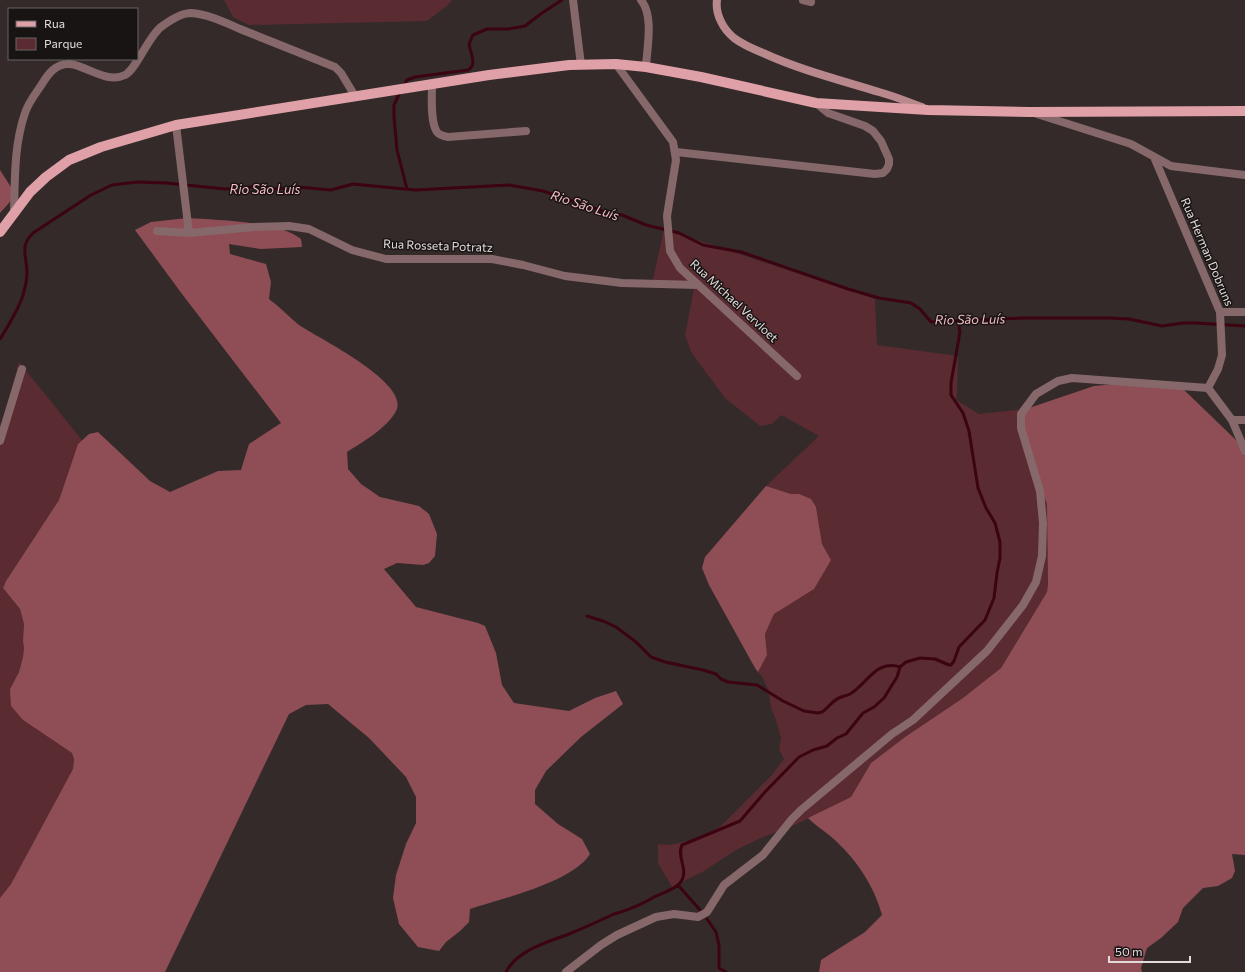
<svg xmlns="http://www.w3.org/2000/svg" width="1245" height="972" font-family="Commissioner,sans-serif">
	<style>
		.green { fill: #5a2b31 }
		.forest { fill: #8f4e56 }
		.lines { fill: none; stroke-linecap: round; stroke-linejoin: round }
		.stream { stroke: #3c0311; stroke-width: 3 }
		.street { stroke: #86686a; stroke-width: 8 }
		.secondary { stroke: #b8888d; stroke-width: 8 }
		.primary { stroke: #dfa1a7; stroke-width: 10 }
		.labels { text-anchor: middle; stroke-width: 3; stroke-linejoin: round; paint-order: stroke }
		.street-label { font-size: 12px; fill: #e2dbdb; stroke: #191414 }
		.water-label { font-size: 13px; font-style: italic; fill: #f9bdc2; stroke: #191414 }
	</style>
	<rect width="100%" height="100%" fill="#342a2a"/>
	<path class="green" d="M224 0H452L448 5 427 21 249 25 233 17Z
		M664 229 875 299 877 345 958 356 957 393 956 400 979 414 1026 409 1039 484 1047 504 1048 584 1047 592 1001 668 963 698 905 737 871 763 851 797 797 824 761 838 736 850 704 871 672 887 658 863V844L670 845 695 839 720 827 771 776 784 759 779 750 781 738 776 720 771 708 769 692 762 676 758 672 767 655 765 634 774 614 790 603 831 560 822 544 816 507 799 494H791L766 486 819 436 781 415 772 424 760 426 725 398 691 352 685 335 694 289 652 284Z
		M19 362 82 440 78 444 59 500 6 581 3 588 20 609 24 624 23 641 24 648 23 657 19 672 10 689 23 720 72 753 74 759 73 769 11 884 0 898V430Z"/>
	<path class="forest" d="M0 170 16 195 0 213Z
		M187 218C216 220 279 221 301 239L302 247 261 249 229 244 230 254 266 264 271 282 269 299C280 307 289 317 299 325 318 338 411 383 396 411 387 428 363 442 347 452L348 469 361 484 380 497 419 506 429 514 437 534 435 556 429 563 423 565 397 563 384 569 416 607 478 623 485 626 496 653 502 685 514 703 569 711 595 698 616 691 623 704 581 737 546 771 535 790V804L558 824 582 839 590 854C573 882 501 899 470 909L469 922 460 931 446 942 439 951 418 947 399 924 393 898 396 875 406 844 416 823V797L406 777 369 738 328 704 306 705 289 714 165 972H0V898L11 884 73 769 74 759 72 753 23 720 11 706 10 689 19 672 23 657 24 648 23 641 24 624 20 609 3 588 6 581 59 500 78 444 89 434 98 432 150 481 170 492 218 471 241 470 249 444 281 423 182 294 135 230 151 222Z
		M1146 381 1180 386 1238 442 1245 456V855L1232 854 1235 871 1232 878 1218 886 1203 888 1183 908 1178 922 1161 938 1147 948 1141 968 1142 972H819L821 960 865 932 882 915C874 886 858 862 837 842 828 833 817 827 808 818L851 797 871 763 905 737 963 698 1001 668 1047 592 1048 584 1047 504 1020 437 1026 409 1094 386Z
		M766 486 791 494H799L811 499 816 507 822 544 831 560 814 589 774 614 765 634 767 655 758 672 755 668 709 585 702 568 705 557Z"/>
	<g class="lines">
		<path class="stream" d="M404 85 407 80 415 77 468 70C478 64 470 53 469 44L473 35 487 29H508L525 26 542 13 562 0
			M400 92 394 105V117L397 150 407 189
			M0 339C6 330 21 304 23 295 25 288 27 280 27 273 27 256 19 247 33 233L91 195 112 185 137 182 166 183 225 189 243 188 258 186 274 189 298 187 331 190 353 184 415 190 509 185 543 191 602 211 622 215 646 225 679 233 703 245 741 252 848 289 879 298 911 303 920 309 931 322 1024 318H1109L1129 319 1162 326 1183 323H1196L1245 326
			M587 616 603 621 616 627 636 642 651 657 665 662 703 670 716 674 721 679 728 682 757 685 783 701 804 711 818 713 822 712C828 708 832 701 839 698 842 696 847 696 850 694 867 684 876 659 900 667
			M678 885 700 910
			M707 919 716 932 719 945V968L726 972
			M506 972C517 950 548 942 569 934 584 928 599 921 614 914 621 912 628 910 634 907 642 904 649 900 656 896 663 893 675 889 680 883 690 871 676 857 682 845L740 821 765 792 799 757 813 750 827 746 837 738 846 734 863 713 874 707 884 698 897 677 900 667 906 662 920 658 935 659 949 665H951L954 661 959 647 985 620 994 598 997 573 1000 558V542L995 523 986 508 978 488 969 431 963 413 951 395V383L960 332 958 321"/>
		<path class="street" d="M573 0 581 65
			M641 0C654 16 647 47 646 67
			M803 0 811 2
			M616 64 673 142 676 160 667 216 670 251 680 268 797 376
			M432 84C432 96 430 122 437 132 439 135 443 136 448 137L526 131
			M1037 114 1131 144 1171 166 1245 175
			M176 125 189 233
			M676 152 875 174 883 173 887 169 889 164V159L881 141 873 131 865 126 828 113 816 103
			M14 212C15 178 14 145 25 113 28 103 36 93 42 84 48 74 56 63 70 64 87 66 107 84 125 75 136 70 148 37 161 27 169 21 181 13 191 13 209 14 228 24 245 31 275 43 305 55 335 67L341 73 355 96
			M157 231 189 233 254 227 289 226 309 229 352 250 386 259H492L523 265 565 276 622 283 698 285
			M1220 312H1245
			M1208 388 1232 420 1245 451
			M1232 420H1245
			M0 441 22 369
			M566 972 601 945 617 935 656 917 674 914 698 917 707 912 724 885 763 855 792 819 801 810 892 734 913 720 987 651 1023 605 1036 582 1042 556 1043 523 1040 491 1021 428V414L1036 394 1058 381 1072 378 1208 388 1218 369 1222 355 1220 312 1154 157"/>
		<path class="secondary" d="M717 0C715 14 723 29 734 38 742 44 753 49 763 53 800 70 840 80 879 92 894 96 908 102 922 107"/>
		<path class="primary" d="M0 232 30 192 46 177 69 160 101 147 176 125 489 75 569 65 616 64 646 67 701 77 816 103 928 110 1029 112 1245 111"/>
	</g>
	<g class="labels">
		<g class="street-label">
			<text transform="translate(438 246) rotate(2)" y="4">Rua Rosseta Potratz</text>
			<text transform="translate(1207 252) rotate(67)" y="4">Rua Herman Dobruns</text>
			<text transform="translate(734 301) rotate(43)" y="4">Rua Michael Vervloet</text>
		</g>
		<g class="water-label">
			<text x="265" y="194">Rio São Luís</text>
			<text transform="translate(585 205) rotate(18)" y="5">Rio São Luís</text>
			<text transform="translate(970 319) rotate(-1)" y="5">Rio São Luís</text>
		</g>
	</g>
	<rect x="8" y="8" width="130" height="52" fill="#191414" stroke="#696464"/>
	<rect x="16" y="21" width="20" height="6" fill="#dfa1a7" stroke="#696464"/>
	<text x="44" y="28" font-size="12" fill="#e2dbdb">Rua</text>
	<rect x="16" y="38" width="20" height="12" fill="#5a2b31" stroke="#696464"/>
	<text x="44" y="48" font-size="12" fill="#e2dbdb">Parque</text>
	<path d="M1109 956v6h81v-6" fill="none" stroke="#e2dbdb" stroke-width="2"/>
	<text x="1115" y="956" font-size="12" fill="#e2dbdb" stroke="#191414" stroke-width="3" paint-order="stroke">50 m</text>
</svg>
